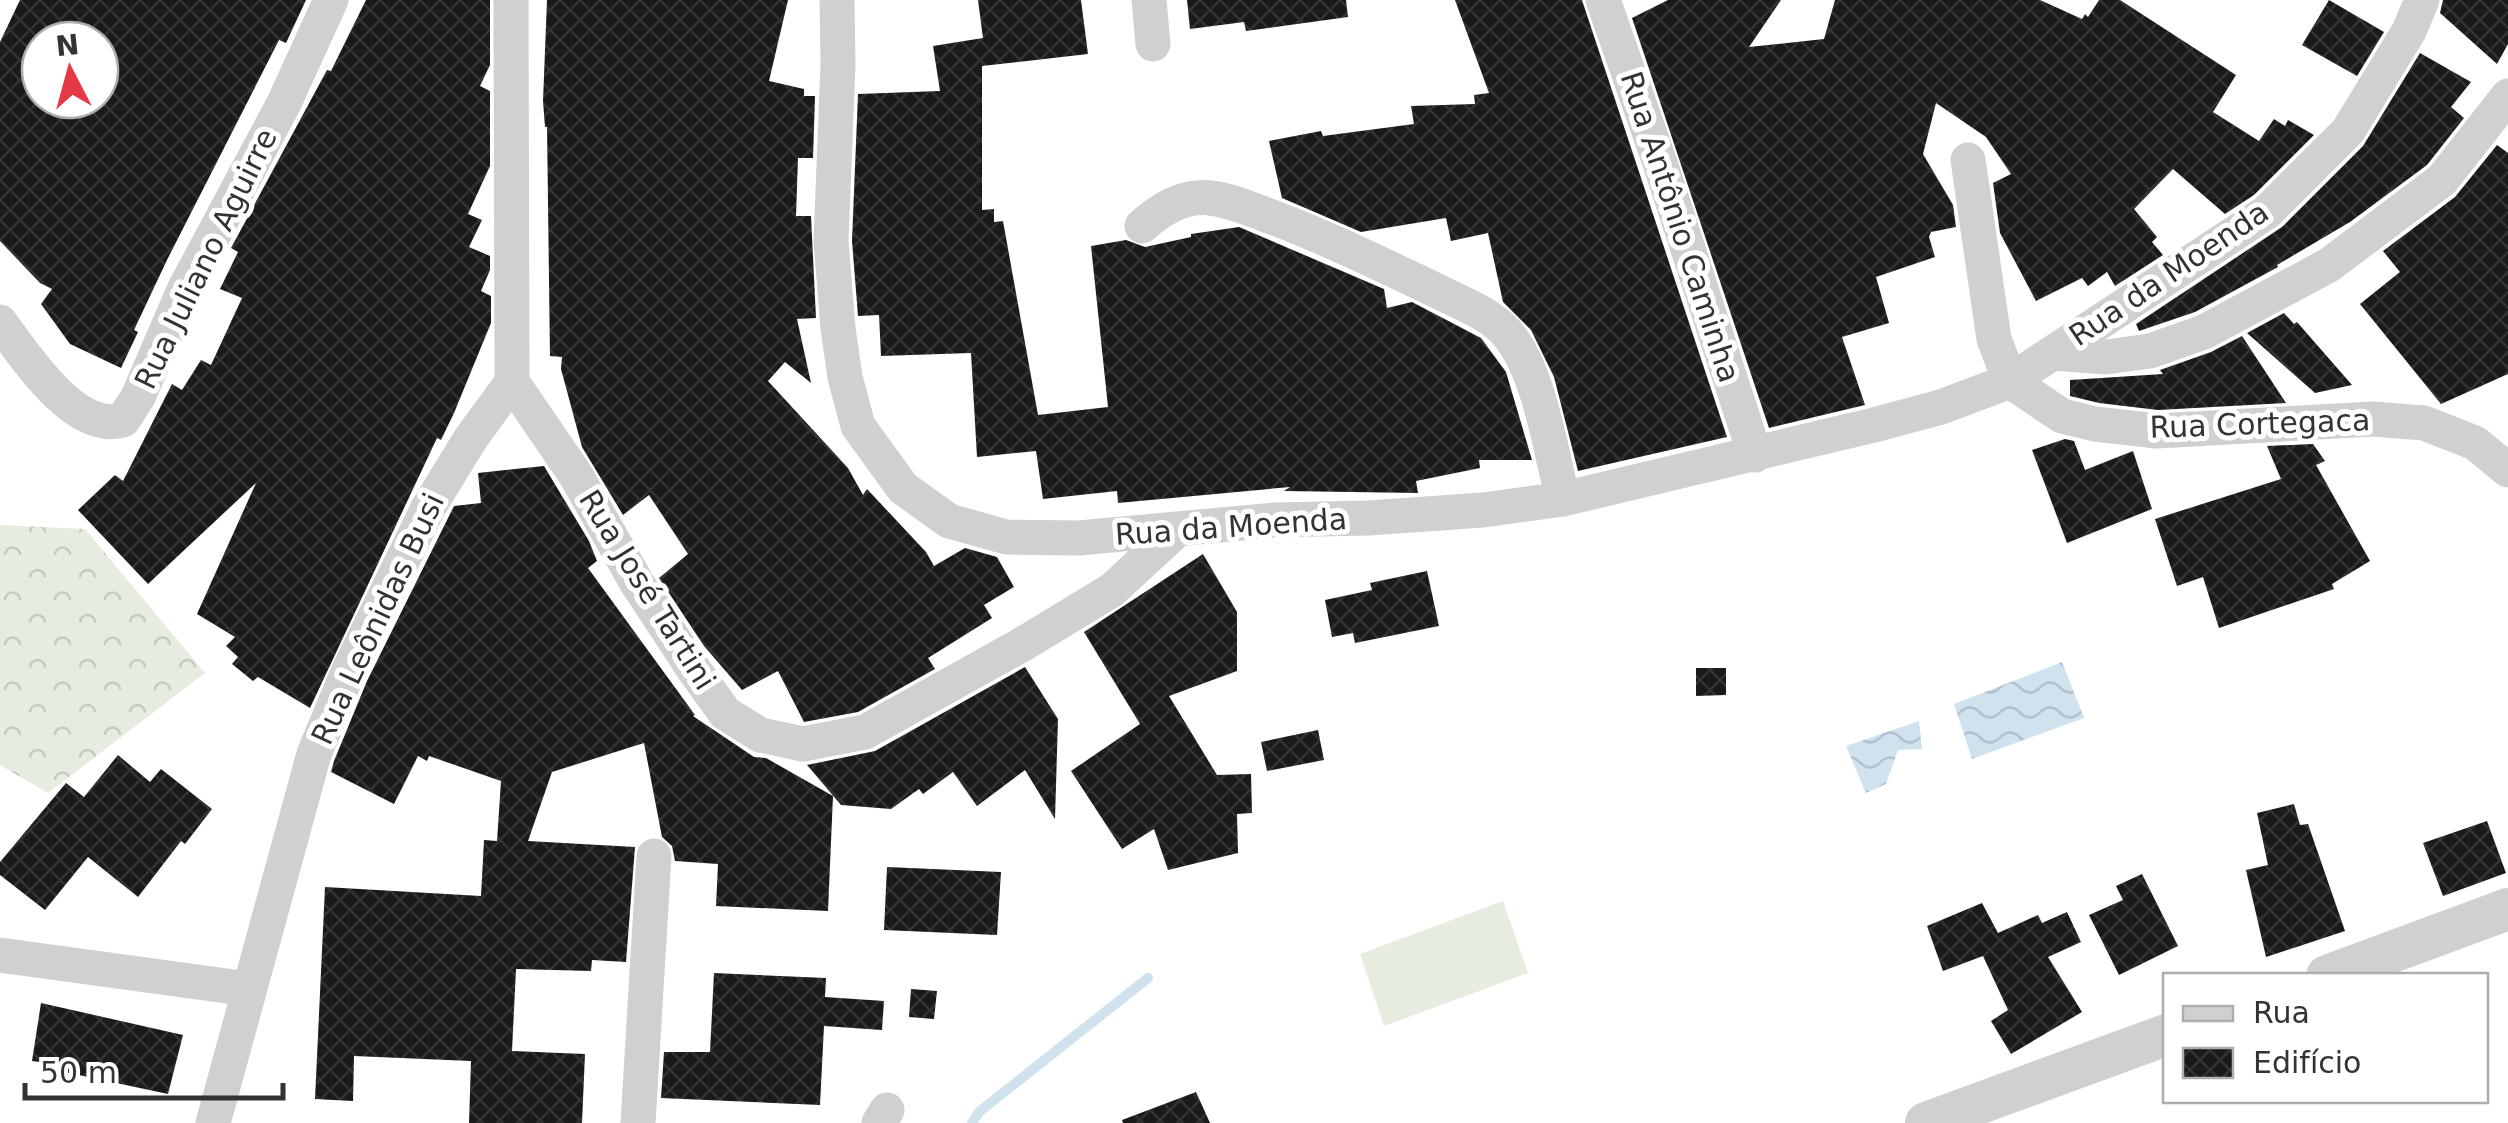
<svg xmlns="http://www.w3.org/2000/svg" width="2508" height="1123" font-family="'DejaVu Sans',sans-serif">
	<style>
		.forest { fill: url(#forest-crowns) }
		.pitch { fill: #e6ecdf }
		.water { fill: url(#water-waves) }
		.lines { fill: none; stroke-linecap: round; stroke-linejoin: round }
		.stream { stroke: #cfe2ee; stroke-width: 10 }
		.building { fill: url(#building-cross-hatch); fill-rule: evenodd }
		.minor { stroke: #d0d0d0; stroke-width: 35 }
		.tertiary { stroke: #d0d0d0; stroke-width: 42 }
		.labels { text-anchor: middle; stroke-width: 10; stroke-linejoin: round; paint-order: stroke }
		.street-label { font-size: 30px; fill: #333; stroke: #fff }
	</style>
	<defs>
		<pattern id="forest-crowns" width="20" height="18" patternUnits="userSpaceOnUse" patternTransform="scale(2.5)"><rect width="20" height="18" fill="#e6ecdf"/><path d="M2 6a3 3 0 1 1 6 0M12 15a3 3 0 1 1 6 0" fill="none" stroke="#c6cbc0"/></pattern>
		<pattern id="water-waves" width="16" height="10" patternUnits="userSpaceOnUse" patternTransform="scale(2.5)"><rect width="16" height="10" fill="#cfe2ee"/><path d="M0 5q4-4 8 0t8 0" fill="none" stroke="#b2c2cd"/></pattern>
		<pattern id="building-cross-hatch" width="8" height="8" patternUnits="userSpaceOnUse" patternTransform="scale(2.5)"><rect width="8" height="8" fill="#1a1a1a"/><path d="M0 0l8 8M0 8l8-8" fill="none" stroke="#333"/></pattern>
	</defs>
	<rect width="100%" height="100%" fill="#fff"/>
	<path class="forest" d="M0 525 85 529 205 673 48 793 0 765Z"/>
	<path class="pitch" d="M1503 901 1528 973 1384 1026 1360 954Z"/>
	<path class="water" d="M2062 662 2084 718 1972 759 1954 704Z
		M1919 721 1922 749 1898 750 1886 784 1866 793 1846 746Z"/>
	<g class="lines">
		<path class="stream" d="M972 1123 979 1112 1148 978"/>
	</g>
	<path class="building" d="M20 0H306L286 43 279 40 167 260 134 330 138 332 121 368 70 344 41 304 52 289 40 283 0 241V42ZM40 40H100V100H40Z
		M366 0H490V65L480 86 490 91V166L468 214 482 220 469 247 490 256V270L481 291 491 296V323L454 413 441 440 437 438 310 708 258 677 253 681 232 664 238 657 226 646 235 637 197 614 256 483 148 584 78 510 115 475 123 481 172 384 182 390 201 360 211 365 242 298 220 289 238 252 231 248 327 70 331 71Z
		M547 0H788L769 81 804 89V96H815L813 158H798L796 216H811L816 318 797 319 811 383 785 362 768 381 848 468 863 495 867 489 926 552 934 566 965 548 997 557 1014 587 984 605 992 618 928 658 935 669 858 712 804 722 778 671 742 690 704 646 659 578 688 554 649 495 623 515 582 447 561 369 562 357 550 356 547 127H545L543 101Z
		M978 0H1081L1088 54 982 66V210L994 209V222L1003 221 1038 415 1108 407 1091 246 1126 240 1145 247 1191 237V234L1239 227 1384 289 1387 308 1412 302 1481 338 1506 372 1532 460H1479L1480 468 1416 481 1418 493 1284 491 1290 487 1118 503 1117 491 1043 499 1036 451 977 457 971 353 881 356 879 315 858 316 852 241 858 94 940 91 933 46 983 38Z
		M1187 0H1346L1348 17 1246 31 1244 22 1190 29Z
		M1455 0H1582L1727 437 1578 471 1554 377 1531 330 1503 302 1488 233 1451 241 1446 218 1361 232 1282 198 1269 141 1321 131 1323 136 1414 124 1411 106 1475 104 1474 95 1489 93Z
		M1668 0H1781L1749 47 1824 39 1835 0H2040L2082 19 2085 14 2088 17 2099 0H2120L2236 75 2213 112 2259 141 2274 119 2285 126 2288 120 2314 135 2254 195 2225 214 2173 169 2134 209 2157 237 2152 242 2163 255 2115 286 2107 272 2088 286 2082 278 2036 301 2000 233 1993 183 2011 174 1986 137 1936 103 1923 154 1953 205 1956 227 1931 232 1929 237 1935 257 1876 277 1889 323 1842 337 1865 405 1769 428 1632 18Z
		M2329 0 2384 32 2357 76 2302 45Z
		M2443 0H2508V44L2497 64 2440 13Z
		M2420 53 2471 82 2451 107 2464 118 2427 165 2350 222 2277 265 2278 267 2195 312 2139 331 2136 324 2282 227 2363 146Z
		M2497 145 2508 153V374L2441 404 2360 304 2400 272 2383 251 2455 197Z
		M2284 313 2294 324 2297 322 2352 385 2315 393 2247 333Z
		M2242 336 2286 403 2158 410 2099 403 2070 396V380L2163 374 2160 370 2211 352Z
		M2065 439 2074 441 2085 470 2133 451 2152 509 2067 543 2032 450Z
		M2313 444 2325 461 2316 465 2370 561 2332 584 2334 589 2219 628 2203 577 2177 586 2155 519 2281 479 2267 446Z
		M544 466 589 541 597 561 588 568 695 715 693 716 754 757 766 758 833 796 828 911 716 906 718 864 675 861 672 846 662 837 644 743 552 772 528 841 635 847 626 962 592 960 591 971 516 969 512 1051 585 1054 582 1123H469L471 1061 354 1056 353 1101 315 1099 325 887 481 896 484 840 497 841 501 781 429 756 427 761 418 756 394 804 331 772 334 761 367 681 454 506 481 503 478 473Z
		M1203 554 1237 612V671L1169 696 1217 775 1251 774 1252 813 1237 814 1238 853 1168 870 1154 829 1122 849 1071 771 1140 724 1084 632Z
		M1427 571 1439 626 1355 643 1353 633 1332 637 1325 600 1372 590 1370 583Z
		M1025 667 1058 719 1055 819 1025 770 977 806 953 772 923 794 919 789 891 809 841 805 807 765 875 751Z
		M1696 668H1726V695L1696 696Z
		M1318 730 1324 760 1267 771 1261 742Z
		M118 755 150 782 161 769 212 809 185 844 181 841 138 897 88 857 45 910 0 875V862L66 783 84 797Z
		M2294 804 2300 825 2308 824 2345 931 2266 957 2246 870 2268 865 2257 813Z
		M2487 821 2506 873 2443 896 2423 843Z
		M887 867 1001 872 997 935 884 930Z
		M2142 874 2178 946 2119 975 2089 915 2123 900 2116 886Z
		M1982 903 1998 933 2038 915 2042 923 2067 912 2081 942 2048 957 2082 1012 2011 1054 1991 1021 2008 1010 1983 956 1943 971 1927 926Z
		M714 973 826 978 825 997 884 1001 882 1030 824 1026 820 1105 661 1098 664 1052H710Z
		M911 989 937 991 934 1019 909 1017Z
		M41 1003 183 1035 168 1094 60 1071 61 1065 32 1061Z
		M1196 1092 1210 1123H1123L1122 1120Z"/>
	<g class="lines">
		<path class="minor" d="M511 0 512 382
			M837 0 838 64 831 241 838 328 845 377 858 426 903 488 949 521 1006 537 1079 538 1275 520 1369 518 1483 510 1563 499 1874 425 1941 407 2010 381 2267 212 2348 131 2409 31 2422 0
			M1149 0 1153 44
			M1603 0 1660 163 1755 455
			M1968 160 1994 339 2010 381
			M1142 226C1161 209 1184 195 1210 198 1230 200 1250 209 1269 216 1323 236 1376 262 1429 287 1452 299 1483 310 1502 328 1539 363 1550 450 1563 499
			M0 322C25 356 75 434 123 420L138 397 184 290 284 103 331 0
			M2053 353 2106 357 2150 351 2204 332 2329 265 2442 180 2508 96
			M2010 381 2062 416 2095 424 2157 431 2373 419 2424 423 2475 443 2508 470
			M512 382 575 474 637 583 692 667 725 713 760 735 803 744 865 732 1023 644 1112 590 1177 530
			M0 955 249 989
			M213 1123 314 754 348 672 428 508 471 438 512 382
			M638 1123 654 856
			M879 1123 887 1110"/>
		<path class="tertiary" d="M2327 976 2508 909
			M1926 1123 2166 1035"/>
	</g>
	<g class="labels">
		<g class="street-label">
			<text transform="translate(1680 227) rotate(72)" y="10">Rua Antônio Caminha</text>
			<text transform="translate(206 259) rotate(-64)" y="10">Rua Juliano Aguirre</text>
			<text transform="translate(2169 274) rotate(-34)" y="10">Rua da Moenda</text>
			<text transform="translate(2260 424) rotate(-2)" y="10">Rua Cortegaca</text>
			<text transform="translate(1231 527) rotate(-4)" y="10">Rua da Moenda</text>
			<text transform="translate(647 590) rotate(58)" y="10">Rua José Tartini</text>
			<text transform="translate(378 619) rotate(-65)" y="10">Rua Leônidas Busi</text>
		</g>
	</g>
	<rect x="2163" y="973" width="325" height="130" fill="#ffffff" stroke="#adadad" stroke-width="2.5"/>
	<rect x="2183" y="1006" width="50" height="15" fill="#d0d0d0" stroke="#adadad" stroke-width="2.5"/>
	<text x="2253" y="1023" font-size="30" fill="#333333">Rua</text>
	<rect x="2183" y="1048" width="50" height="30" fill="url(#building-cross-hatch)" stroke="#adadad" stroke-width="2.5"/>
	<text x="2253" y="1073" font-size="30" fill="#333333">Edifício</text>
	<g transform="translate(70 70) rotate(354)"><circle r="48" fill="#ffffff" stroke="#adadad" stroke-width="2.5"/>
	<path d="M0-8L18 38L0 25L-18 38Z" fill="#e63946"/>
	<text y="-15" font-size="28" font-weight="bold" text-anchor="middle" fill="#333333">N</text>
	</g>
	<path d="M25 1083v15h258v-15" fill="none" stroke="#333333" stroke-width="5"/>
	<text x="40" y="1083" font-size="30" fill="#333333" stroke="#ffffff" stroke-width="8" paint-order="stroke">50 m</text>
</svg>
